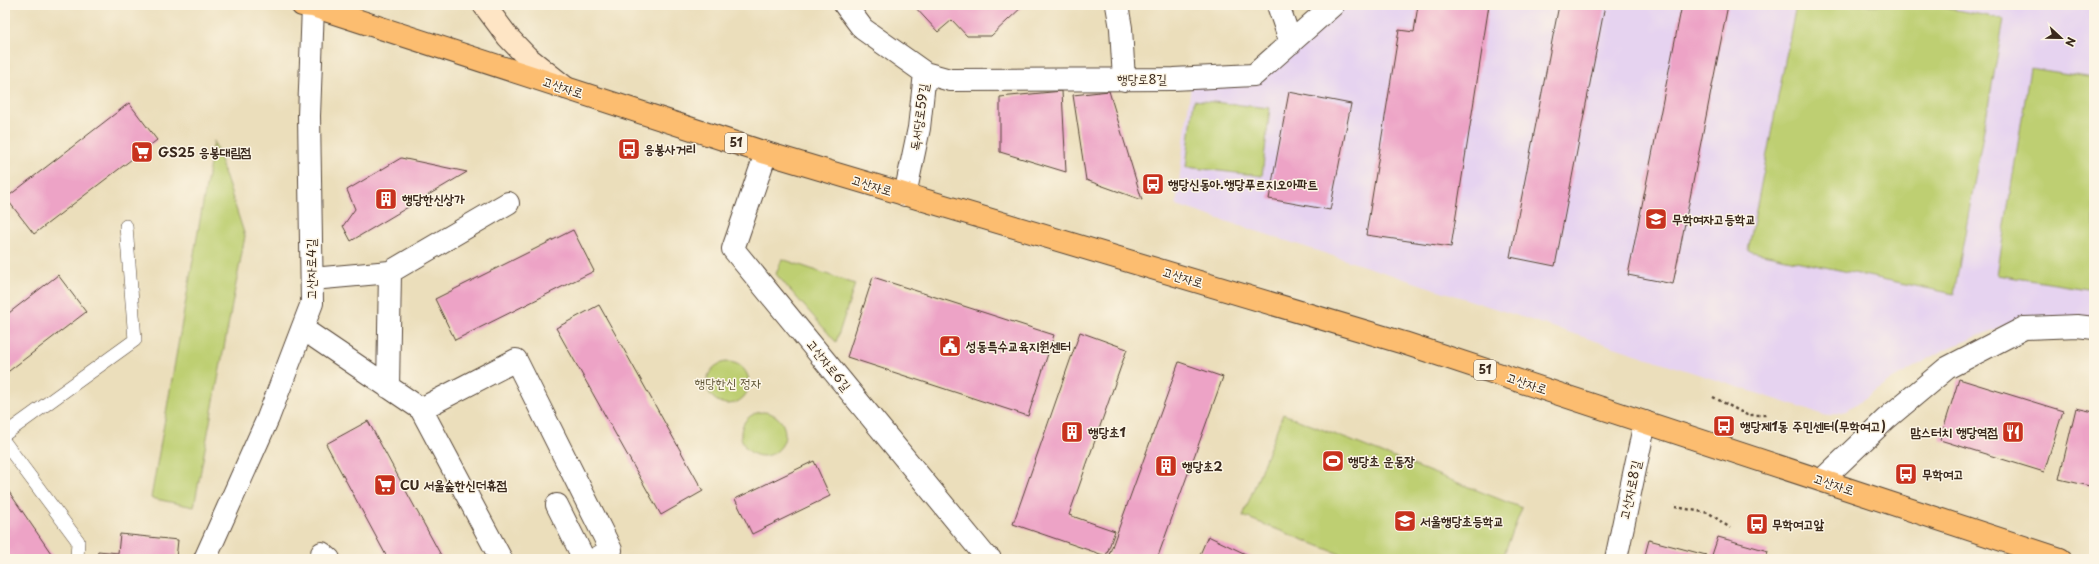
<svg xmlns="http://www.w3.org/2000/svg" width="2099" height="564" font-family="'Playpen Sans','Poor Story',sans-serif">
	<style>
		.built { fill: #e6d3f0 }
		.green { fill: #becf72; stroke: #7c7c48 }
		.building { fill: #eda3c6 }
		.lines { fill: none; stroke-linecap: round; stroke-linejoin: round }
		.lane-casing { stroke: #554536; stroke-width: 14 }
		.street-casing { stroke: #554536; stroke-width: 24 }
		.secondary-casing { stroke: #554536; stroke-width: 24 }
		.primary-casing { stroke: #554536; stroke-width: 24 }
		.path { stroke: #554536; stroke-width: 2.5; stroke-dasharray: 3 3; stroke-linecap: butt }
		.lane { stroke: #fff; stroke-width: 13 }
		.street { stroke: #fff; stroke-width: 22 }
		.secondary { stroke: #fee5c5; stroke-width: 22 }
		.primary { stroke: #fcbd6f; stroke-width: 22 }
		.labels { text-anchor: middle; stroke-width: 3; stroke-linejoin: round; paint-order: stroke }
		.shield { fill: #fcf5e5; stroke: #75675a; stroke-width: 1 }
		.shield-label { font-size: 12px; font-weight: bold; fill: #3b2a1e }
		.street-label { font-size: 13px; fill: #3b2a1e; stroke: #fcf5e5 }
		.poi-label { font-size: 13px; font-weight: bold; fill: #3b2a1e; stroke: #fcf5e5; text-anchor: start }
		.park-label { font-size: 13px; fill: #5c5333; stroke: #fcf5e5 }
	</style>
	<rect width="100%" height="100%" fill="#fcf5e5"/>
	<filter id="ink" filterUnits="userSpaceOnUse"><feTurbulence type="fractalNoise" baseFrequency=".025" numOctaves="2"/><feDisplacementMap in="SourceGraphic" scale="8" xChannelSelector="R" yChannelSelector="G"/><feConvolveMatrix kernelMatrix="1 2 1 2 8 2 1 2 1" color-interpolation-filters="sRGB"/></filter>
	<filter id="wash" filterUnits="userSpaceOnUse"><feTurbulence type="fractalNoise" baseFrequency=".012" numOctaves="4" result="noise"/><feDisplacementMap in="SourceGraphic" scale="16" xChannelSelector="R" yChannelSelector="G"/><feGaussianBlur stdDeviation="0.9" result="paint"/><feColorMatrix in="noise" values="0 0 0 0 0 0 0 0 0 0 0 0 0 0 0 0 0 1.4 0 .05"/><feComposite in="paint" operator="in"/></filter>
	<g filter="url(#wash)">
		<rect width="100%" height="100%" fill="#ebdebb"/>
		<path class="built" d="M1341 5H2094V323L2057 319 2010 323 1946 349 1893 379 1846 411 1827 416 1176 205 1191 85 1257 82Z"/>
		<path class="green" d="M1796 5H1930L2004 19 1954 294 1748 251Z
			M2030 68 2094 78V290L1997 275Z
			M1194 100 1270 108 1262 176 1186 167Z
			M214 141 245 236 194 507 151 498Z
			M782 259 855 284 836 342 776 274Z
			M707 383a21 21 0 1 1 42 0a21 21 0 1 1-42 0Z
			M741 434a22 22 0 1 1 44 0a22 22 0 1 1-44 0Z
			M1283 414 1522 508 1502 559H1352L1243 516Z"/>
		<g id="blocks">
			<path class="building" d="M913 5H1024L991 36H967L952 20 938 32Z
				M1418 5H1489L1451 247 1366 235 1399 30 1414 32Z
				M1559 5H1605L1555 266 1510 257Z
				M1682 5H1728L1673 284 1628 275Z
				M1062 91 1066 172 1000 152V97Z
				M1109 91 1142 200 1086 180 1073 95Z
				M1289 92 1351 104 1330 210 1269 199Z
				M129 103 157 140 34 234 6 198Z
				M401 158 467 172 351 241 343 226 355 209 347 190Z
				M573 230 594 271 455 340 435 299Z
				M58 275 86 312 5 374V316Z
				M873 277 1054 335 1028 416 847 357Z
				M599 305 703 491 661 515 556 328Z
				M1080 332 1127 349 1069 515 1115 531 1106 556 1013 524Z
				M1179 362 1223 377 1157 559H1121L1109 555Z
				M1959 379 2063 411 2044 472 1940 440Z
				M2076 408 2094 412V487L2059 479Z
				M368 421 443 559H388L326 444Z
				M814 461 830 496 752 534 735 499Z
				M5 486 55 559H5Z
				M120 534 178 540 176 559H97L98 551 118 553Z
				M1208 536 1256 559H1198Z
				M1718 537 1768 551 1766 559H1727L1712 555Z
				M1649 540 1706 555 1704 559H1644Z"/>
		</g>
	</g>
	<g filter="url(#ink)">
		<use href="#blocks" fill-opacity="0" stroke="#554536" stroke-width="1"/>
		<g class="lines">
			<g class="lane-casing">
				<path id="lane" d="M5 434 135 340 126 226
					M5 443 78 541 77 559"/>
			</g>
			<g class="street-casing">
				<path id="street" d="M845 5 863 29 925 73 919 128 905 195
					M1117 5 1121 28 1124 80
					M1278 5 1291 43
					M925 73 950 80 1173 79 1254 75 1333 5
					M766 153 733 249 986 557 990 559
					M390 272 508 203
					M312 279 390 272 388 387
					M303 329 421 409 501 559
					M421 409 516 360 611 550 595 559
					M1822 480 1886 419 1947 368 2024 328 2077 326 2094 328
					M557 505 584 559
					M322 553 329 559
					M205 559 268 418 312 303 309 116 313 6
					M1616 559 1645 422"/>
			</g>
			<g class="secondary-casing">
				<path id="secondary" d="M484 5 508 37 527 57 566 88"/>
			</g>
			<g class="primary-casing">
				<path id="primary" d="M302 5 313 6 766 153 1404 343 2060 559"/>
			</g>
			<path class="path" d="M1713 397 1747 415H1768
				M1675 507 1709 513 1730 528"/>
			<use href="#lane" class="lane"/>
			<use href="#street" class="street"/>
			<use href="#secondary" class="secondary"/>
			<use href="#primary" class="primary"/>
		</g>
	</g>
	<defs>
		<g id="bus-square" transform="scale(1.15)"><rect x="-9" y="-9" width="18" height="18" rx="4" fill="#c8321e" stroke="#fcf5e5"/><path d="M-5-6H5V4H4V6H2V4H-2V6H-4V4H-5ZM-3.5-4V0h7V-4ZM-3.5 1.2v1.5H-2V1.2ZM2 1.2v1.5H3.5V1.2Z" fill="#fff"/></g>
		<g id="supermarket-square" transform="scale(1.15)"><rect x="-9" y="-9" width="18" height="18" rx="4" fill="#c8321e" stroke="#fcf5e5"/><path d="M-6-5.5h2.5l.6 2H6L4.5 2H-2.5L-4.4-4H-6ZM-1.5 3.2a1.3 1.3 0 1 0 .1 0ZM3 3.2a1.3 1.3 0 1 0 .1 0Z" fill="#fff"/></g>
		<g id="building-square" transform="scale(1.15)"><rect x="-9" y="-9" width="18" height="18" rx="4" fill="#c8321e" stroke="#fcf5e5"/><path d="M-4-6H4V6H1V3H-1V6H-4ZM-2.5-4.3h1.7v1.8h-1.7ZM.8-4.3h1.7v1.8H.8ZM-2.5-1h1.7V.8h-1.7ZM.8-1h1.7V.8H.8Z" fill="#fff"/></g>
		<g id="school-square" transform="scale(1.15)"><rect x="-9" y="-9" width="18" height="18" rx="4" fill="#c8321e" stroke="#fcf5e5"/><path d="M0-5L7-2L0 1L-7-2ZM-4 1L0 2.5L4 1V4Q0 6-4 4Z" fill="#fff"/></g>
		<g id="civic-square" transform="scale(1.15)"><rect x="-9" y="-9" width="18" height="18" rx="4" fill="#c8321e" stroke="#fcf5e5"/><path d="M-.6-6.5H3V-4.5H.6V-3L4-1V1h2V6H-6V1h2V-1L-.6-3ZM-1.2 2.5V6h2.4V2.5Z" fill="#fff"/></g>
		<g id="restaurant-square" transform="scale(1.15)"><rect x="-9" y="-9" width="18" height="18" rx="4" fill="#c8321e" stroke="#fcf5e5"/><path d="M-5-6h1v4h1v-4h1v4h1v-4h1v5L-1.5 .5V6h-2V.5L-5-1ZM5-6V6H3V1.5H1.5Q1.5-4 5-6Z" fill="#fff"/></g>
		<g id="stadium-square" transform="scale(1.15)"><rect x="-9" y="-9" width="18" height="18" rx="4" fill="#c8321e" stroke="#fcf5e5"/><path d="M0-5a6.5 5 0 1 0 0 10a6.5 5 0 1 0 0-10ZM-3.5-1.8h7v3.6h-7Z" fill="#fff"/></g>
	</defs>
	<g fill-rule="evenodd">
		<use href="#bus-square" x="629" y="149"/>
		<use href="#supermarket-square" x="142" y="152"/>
		<use href="#bus-square" x="1153" y="184"/>
		<use href="#building-square" x="386" y="199"/>
		<use href="#school-square" x="1656" y="219"/>
		<use href="#civic-square" x="950" y="346"/>
		<use href="#bus-square" x="1724" y="426"/>
		<use href="#building-square" x="1072" y="432"/>
		<use href="#restaurant-square" x="2013" y="432"/>
		<use href="#stadium-square" x="1333" y="461"/>
		<use href="#building-square" x="1166" y="466"/>
		<use href="#bus-square" x="1906" y="474"/>
		<use href="#supermarket-square" x="385" y="485"/>
		<use href="#school-square" x="1405" y="521"/>
		<use href="#bus-square" x="1757" y="524"/>
	</g>
	<g class="labels">
		<g class="shield">
			<rect x="725" y="133" width="22" height="20" rx="3"/>
			<rect x="1474" y="360" width="22" height="20" rx="3"/>
		</g>
		<g class="shield-label">
			<text x="736" y="147">51</text>
			<text x="1485" y="374">51</text>
		</g>
		<g class="street-label">
			<text x="1142" y="84">행당로8길</text>
			<text transform="translate(563 87) rotate(18)" y="5">고산자로</text>
			<text transform="translate(919 117) rotate(-82)" y="5">독서당로59길</text>
			<text transform="translate(872 185) rotate(17)" y="5">고산자로</text>
			<text transform="translate(311 269) rotate(-90)" y="5">고산자로4길</text>
			<text transform="translate(1183 277) rotate(17)" y="5">고산자로</text>
			<text transform="translate(829 365) rotate(51)" y="5">고산자로6길</text>
			<text transform="translate(1527 383) rotate(18)" y="5">고산자로</text>
			<text transform="translate(1834 484) rotate(18)" y="5">고산자로</text>
			<text transform="translate(1630 490) rotate(-78)" y="5">고산자로8길</text>
		</g>
		<g class="poi-label">
			<text x="644" y="154">응봉사거리</text>
			<text x="158" y="157">GS25 응봉대림점</text>
			<text x="1168" y="189">행당신동아.행당푸르지오아파트</text>
			<text x="402" y="204">행당한신상가</text>
			<text x="1672" y="224">무학여자고등학교</text>
			<text x="966" y="351">성동특수교육지원센터</text>
			<text x="1740" y="431">행당제1동 주민센터(무학여고)</text>
			<text x="1088" y="437">행당초1</text>
			<text x="1998" y="437" text-anchor="end">맘스터치 행당역점</text>
			<text x="1348" y="466">행당초 운동장</text>
			<text x="1182" y="471">행당초2</text>
			<text x="1922" y="479">무학여고</text>
			<text x="400" y="490">CU 서울숲한신더휴점</text>
			<text x="1420" y="526">서울행당초등학교</text>
			<text x="1772" y="529">무학여고앞</text>
		</g>
		<g class="park-label">
			<text x="728" y="388">행당한신 정자</text>
		</g>
	</g>
	<rect width="2099" height="564" fill="none" stroke="#fcf5e5" stroke-width="20"/>
	<g transform="translate(2061 38) rotate(112)" stroke="#fcf5e5" stroke-width="3" paint-order="stroke">
	<path d="M0-3L7 15L0 10L-7 15Z" fill="#3b2a1e"/>
	<text y="-6" font-size="11" font-weight="bold" text-anchor="middle" fill="#3b2a1e">N</text>
	</g>
</svg>
